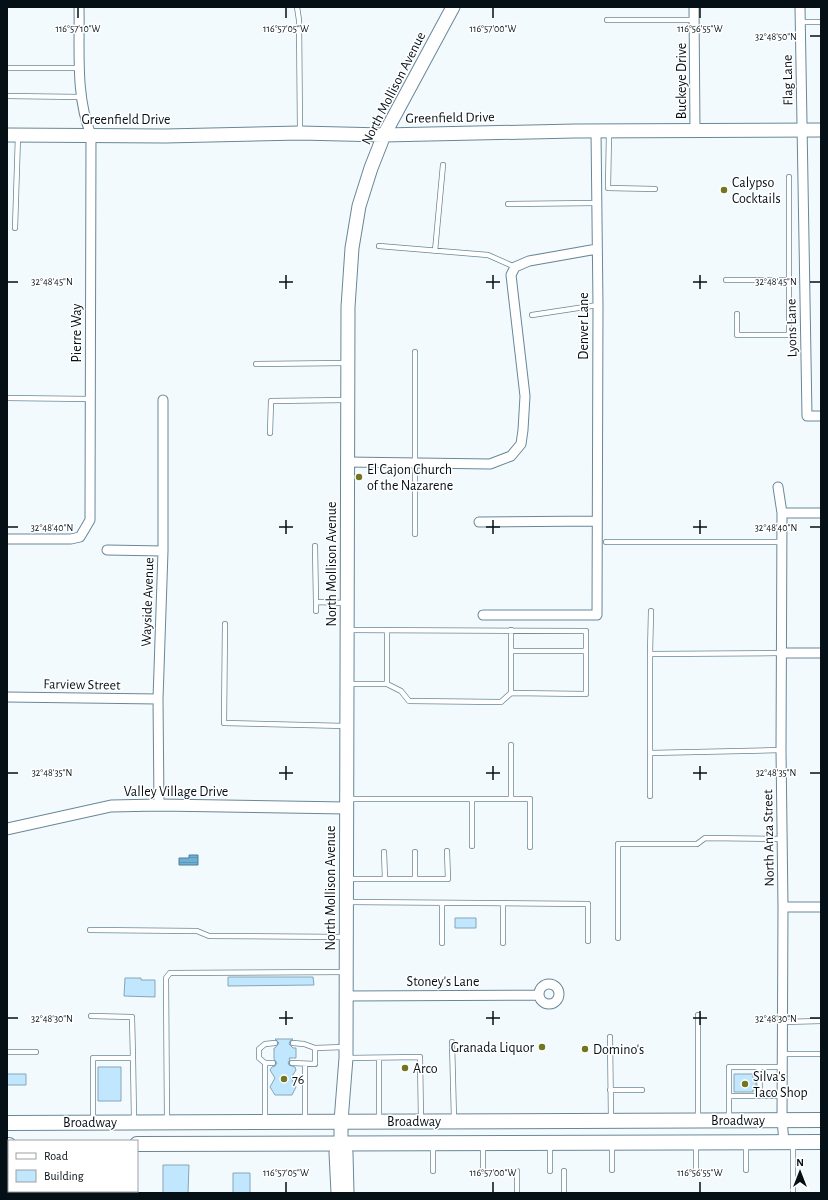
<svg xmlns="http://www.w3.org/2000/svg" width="828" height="1200" font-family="'Alegreya Sans',sans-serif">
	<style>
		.water { fill: url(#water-rules); stroke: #4e809b }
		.building { fill: #c0e7fe; stroke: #85a5b7 }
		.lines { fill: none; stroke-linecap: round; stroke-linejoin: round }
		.service-casing { stroke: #688798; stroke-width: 6 }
		.minor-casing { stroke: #688798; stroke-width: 11 }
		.tertiary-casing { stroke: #688798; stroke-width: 13 }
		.secondary-casing { stroke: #688798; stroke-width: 15 }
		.primary-casing { stroke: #688798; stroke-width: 16 }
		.service { stroke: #fff; stroke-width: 4.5 }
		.minor { stroke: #fff; stroke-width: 9 }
		.tertiary { stroke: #fff; stroke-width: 11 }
		.secondary { stroke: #fff; stroke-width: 13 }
		.primary { stroke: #fff; stroke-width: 14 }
		.ticks { fill: none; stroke: #051016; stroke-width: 1.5 }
		.poi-dot { fill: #72761e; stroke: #fff; stroke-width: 1.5 }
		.labels { text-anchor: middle; stroke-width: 3; stroke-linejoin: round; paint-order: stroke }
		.street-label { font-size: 14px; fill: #051016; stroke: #fff }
		.poi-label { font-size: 14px; fill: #051016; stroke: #fff; text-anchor: start }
		.ticks-label { font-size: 10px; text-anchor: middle; fill: #051016; stroke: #fff; stroke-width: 3; stroke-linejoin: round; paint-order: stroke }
	</style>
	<defs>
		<pattern id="water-rules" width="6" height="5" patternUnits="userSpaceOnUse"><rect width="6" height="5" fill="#6eb0d4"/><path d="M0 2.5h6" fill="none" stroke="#5e96b5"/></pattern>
	</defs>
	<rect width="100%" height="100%" fill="#f3fafe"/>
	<path class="water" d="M189 855H198V865H179V858H189Z"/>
	<path class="building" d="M455 918H476V928H455Z
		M228 977H313L314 985 228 986Z
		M125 978H141V980H155V997L124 996Z
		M275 1039H293L290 1041 289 1044 293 1048H296V1058H289L290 1060 288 1062 289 1065 295 1067 296 1070 291 1078 296 1087 292 1095H275L270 1087 275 1078 270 1070 272 1067 275 1066 277 1063 274 1059V1048H275L279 1043Z
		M98 1067H121V1101H98Z
		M7 1074H26V1085H7Z
		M734 1074H753V1078H756V1090H753V1092H734Z
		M163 1165H189L188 1193H163Z
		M233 1173H250V1193H233Z"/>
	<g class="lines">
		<g class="service-casing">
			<path id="service" d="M297 7 299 20 300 131
				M607 20H695
				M800 22H821
				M7 68H80
				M7 96 81 97
				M609 133 608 188 655 189
				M508 204 596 203
				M15 228 18 136
				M379 246 488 255 515 267
				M435 251 443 165
				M726 280H789
				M737 314V335H789V177
				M532 315 598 305
				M256 364 346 363
				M7 398 90 399
				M270 433 271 401 346 400
				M415 534V352
				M606 542H781
				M315 546 316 602
				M316 611V602L345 603
				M651 611 650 654 781 653
				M225 624 224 723 345 726
				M511 630V693
				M511 651H586
				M348 684H387L401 691 409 701 501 702 511 693 586 694V631L349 630
				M387 684V630
				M511 745V799
				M650 753 781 750
				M650 796V654
				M348 799H530V847
				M472 799V846
				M384 852 385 879
				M415 852V879
				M348 879H448L447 851
				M348 902 588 904V941
				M442 903V943
				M503 903V943
				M90 930 197 931 209 936 345 937
				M618 938V844H697L705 838 782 839
				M698 1015V1119
				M91 1016 132 1017 133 1058
				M783 1022 821 1021
				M610 1037 611 1119
				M452 1042 454 1119
				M293 1043 304 1044 315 1048
				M7 1052H36
				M783 1054H821
				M347 1058 420 1057 421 1119
				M379 1058V1120
				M265 1063 259 1058V1049L265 1044 275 1043
				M292 1063 315 1064V1048L344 1047
				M305 1064V1119
				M759 1067 760 1096
				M610 1090H642
				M729 1096H783
				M729 1119V1067H783
				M93 1120V1058H133L134 1120
				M167 1120 166 978 170 973 345 972
				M265 1120V1063H273
				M483 1144V1171
				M550 1144V1171
				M612 1144V1170
				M696 1144V1170
				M746 1144V1170
				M433 1145V1171
				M7 1171H9
				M517 1171V1193
				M564 1171V1193
				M125 1191V1193
				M793 1193V1145"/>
		</g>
		<g class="minor-casing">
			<path id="minor" d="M694 7 695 131
				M800 7 807 416H821
				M347 462 490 464 511 456 521 444 523 430 525 396 511 275 515 267 529 261 597 249
				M778 487 782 513 781 750 783 907 782 1120 784 1142
				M782 513H821
				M479 522 596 521
				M7 539H71L80 537 90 520 91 135C75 95 80 49 79 7
				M107 550 163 551
				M483 615H597L598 305 596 131
				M781 653H821
				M7 697 158 699
				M159 805 158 699 163 551V400
				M783 907H821
				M539 994a10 10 0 1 1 20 0a10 10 0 1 1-20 0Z
				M346 996 539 995"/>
		</g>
		<g class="tertiary-casing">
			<path id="tertiary" d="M7 829 111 806 159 805 346 808"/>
		</g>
		<g class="secondary-casing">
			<path id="secondary" d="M7 135 165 136 300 133 384 135 575 131 821 130
				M338 1193 336 1153 341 1143
				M347 1193 346 1153 341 1143V1121L346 1058 348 307 352 248 359 206 371 168 384 135 453 7"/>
		</g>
		<g class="primary-casing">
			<path id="primary" d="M7 1123 821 1120
				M137 1144 821 1142
				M7 1145H9"/>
		</g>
		<use href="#service" class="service"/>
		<use href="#minor" class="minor"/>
		<use href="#tertiary" class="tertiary"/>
		<use href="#secondary" class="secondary"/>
		<use href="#primary" class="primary"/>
	</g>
	<path class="ticks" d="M78 8V18M286 8V18M493 8V18M700 8V18M810 36H820M286 275V289M493 275V289M700 275V289M8 282H18M279 282H293M486 282H500M693 282H707M810 282H820M286 520V534M493 520V534M700 520V534M8 527H18M279 527H293M486 527H500M693 527H707M810 527H820M286 766V780M493 766V780M700 766V780M8 773H18M279 773H293M486 773H500M693 773H707M810 773H820M286 1011V1025M493 1011V1025M700 1011V1025M8 1018H18M279 1018H293M486 1018H500M693 1018H707M810 1018H820M286 1182V1192M493 1182V1192M700 1182V1192"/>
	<g class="poi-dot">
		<circle cx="724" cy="190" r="4"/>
		<circle cx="359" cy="477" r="4"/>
		<circle cx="542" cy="1047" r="4"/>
		<circle cx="585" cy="1049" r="4"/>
		<circle cx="405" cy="1068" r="4"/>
		<circle cx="284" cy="1079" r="4"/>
		<circle cx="745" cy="1084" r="4"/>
	</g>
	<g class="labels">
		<g class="street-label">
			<text transform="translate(787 80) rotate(-91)" y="5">Flag Lane</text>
			<text transform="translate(681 81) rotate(-90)" y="5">Buckeye Drive</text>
			<text transform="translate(393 88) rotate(-63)" y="5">North Mollison Avenue</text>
			<text transform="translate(450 117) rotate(-1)" y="5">Greenfield Drive</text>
			<text x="126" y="124">Greenfield Drive</text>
			<text transform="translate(583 326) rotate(-90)" y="5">Denver Lane</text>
			<text transform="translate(791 328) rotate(-91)" y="5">Lyons Lane</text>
			<text transform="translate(76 333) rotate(-90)" y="5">Pierre Way</text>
			<text transform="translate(331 564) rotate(-90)" y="5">North Mollison Avenue</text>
			<text transform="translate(147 602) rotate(-88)" y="5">Wayside Avenue</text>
			<text transform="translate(82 684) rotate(1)" y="5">Farview Street</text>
			<text x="176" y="796">Valley Village Drive</text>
			<text transform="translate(768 838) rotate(-91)" y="5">North Anza Street</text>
			<text transform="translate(330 888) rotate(-90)" y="5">North Mollison Avenue</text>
			<text x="443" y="986">Stoney's Lane</text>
			<text x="738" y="1125">Broadway</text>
			<text x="414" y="1126">Broadway</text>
			<text x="90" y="1127">Broadway</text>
		</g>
		<g class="poi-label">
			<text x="732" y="187">Calypso<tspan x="732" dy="16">Cocktails</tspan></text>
			<text x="367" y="474">El Cajon Church<tspan x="367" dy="16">of the Nazarene</tspan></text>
			<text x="534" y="1052" text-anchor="end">Granada Liquor</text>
			<text x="593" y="1054">Domino's</text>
			<text x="413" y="1073">Arco</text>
			<text x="753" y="1081">Silva's<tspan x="753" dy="16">Taco Shop</tspan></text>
			<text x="292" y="1084">76</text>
		</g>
	</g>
	<g class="ticks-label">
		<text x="78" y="32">116°57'10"W</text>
		<text x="286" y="32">116°57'05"W</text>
		<text x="493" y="32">116°57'00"W</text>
		<text x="700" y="32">116°56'55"W</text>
		<text x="776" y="40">32°48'50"N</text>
		<text x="52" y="285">32°48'45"N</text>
		<text x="776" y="285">32°48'45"N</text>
		<text x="52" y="531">32°48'40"N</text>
		<text x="776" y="531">32°48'40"N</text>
		<text x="52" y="776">32°48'35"N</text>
		<text x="776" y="776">32°48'35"N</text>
		<text x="52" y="1022">32°48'30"N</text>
		<text x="776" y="1022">32°48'30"N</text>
		<text x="286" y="1176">116°57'05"W</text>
		<text x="493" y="1176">116°57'00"W</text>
		<text x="700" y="1176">116°56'55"W</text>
	</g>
	<rect width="828" height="1200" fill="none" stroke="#051016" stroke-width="16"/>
	<rect x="8" y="1140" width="130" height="52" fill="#ffffff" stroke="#9b9fa2"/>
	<rect x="16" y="1153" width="20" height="6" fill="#ffffff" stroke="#9b9fa2"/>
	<text x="44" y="1160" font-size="12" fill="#051016">Road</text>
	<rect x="16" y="1170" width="20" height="12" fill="#c0e7fe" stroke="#9b9fa2"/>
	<text x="44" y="1180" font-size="12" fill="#051016">Building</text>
	<g transform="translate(800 1172)" stroke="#ffffff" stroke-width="3" paint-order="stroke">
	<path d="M0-3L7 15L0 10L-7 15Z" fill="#051016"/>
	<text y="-6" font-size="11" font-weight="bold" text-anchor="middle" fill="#051016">N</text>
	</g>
</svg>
